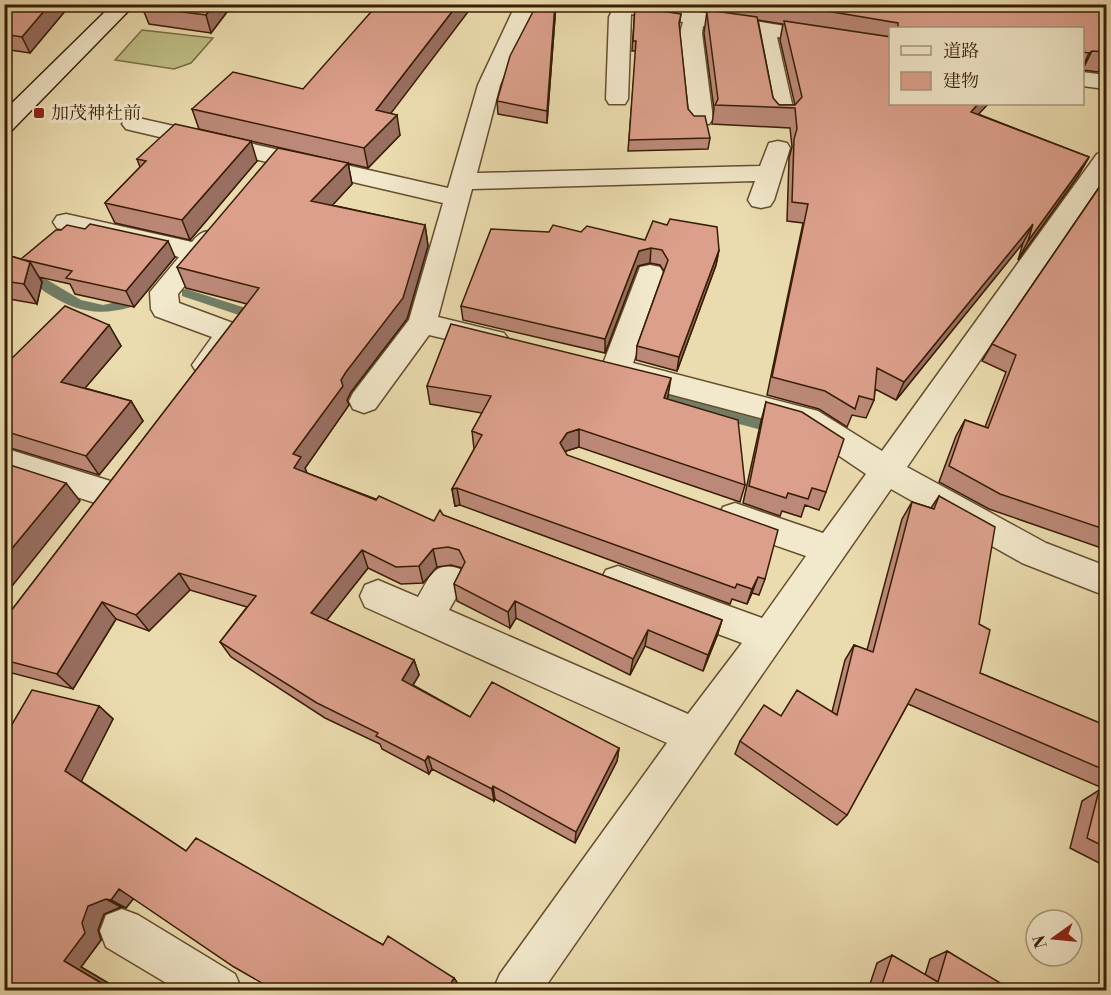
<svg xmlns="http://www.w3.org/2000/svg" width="1111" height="995" font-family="'Libre Bodoni','Noto Serif JP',serif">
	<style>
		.green { fill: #bebe86; stroke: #7b6e45; stroke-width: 1.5 }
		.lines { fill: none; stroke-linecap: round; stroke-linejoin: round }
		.stream { fill: #727d66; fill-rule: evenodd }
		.street-casing { stroke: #654e2f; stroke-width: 3 }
		.secondary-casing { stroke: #381e04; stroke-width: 3 }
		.street { fill: #f2e8cb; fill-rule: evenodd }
		.secondary { fill: #f2e8cb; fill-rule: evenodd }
		.wall { fill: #bc8978; stroke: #381e04; stroke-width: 1.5; fill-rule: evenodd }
		.shaded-wall { fill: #996f61; stroke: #381e04; stroke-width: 1.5 }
		.building { fill: #db9f8b; stroke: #381e04; stroke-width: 1.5 }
		.poi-dot { fill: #8f2418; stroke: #f2e8cb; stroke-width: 2 }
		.labels { text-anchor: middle; stroke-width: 6; stroke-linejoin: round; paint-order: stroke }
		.far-poi-label { font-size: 18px; fill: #381e04; stroke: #f2e8cb; text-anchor: start }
	</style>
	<rect width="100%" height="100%" fill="#ebdcaf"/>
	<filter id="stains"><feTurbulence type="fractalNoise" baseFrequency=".00333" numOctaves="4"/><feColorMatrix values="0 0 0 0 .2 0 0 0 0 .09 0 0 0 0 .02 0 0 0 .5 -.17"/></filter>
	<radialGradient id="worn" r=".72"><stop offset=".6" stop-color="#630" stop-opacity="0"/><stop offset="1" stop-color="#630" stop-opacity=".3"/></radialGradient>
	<path class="green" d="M142 30 213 38 191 63 174 69 115 60Z"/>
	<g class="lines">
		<path class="stream" d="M4 254 81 300 103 305 126 300 132 304 131 307C74 324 49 292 4 264Z
			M186 289 265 314 266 317 260 322 182 296V290Z
			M656 391 780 423 787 429 780 435 651 400 649 396Z"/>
		<g class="street-casing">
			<path id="street" d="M516 4H536L500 85 477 173 760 166 769 143 778 141 787 143 790 148 774 200 770 206 761 208 752 206 748 200 755 181 472 189 438 317 504 333 509 340 504 347 494 350 429 335 375 409 364 413 353 409 349 401 353 393 409 320 443 203 134 131 126 129 122 124 126 119 134 117 448 188 478 85Z
				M597 4H649L890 43V55L777 37 795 117 791 122H775L771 117 756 34 703 26 702 33 713 119 709 124H693L689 119 680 33 683 22 631 14 628 99 625 104H609L606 99 609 17 612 11 600 8Z
				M1082 72 1106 75V89L1082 86Z
				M1106 152V176L907 467 1046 543 1106 566V596L1022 563 891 489 543 990H493L500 974 667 743 365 607 360 596 365 585 378 580 418 597C430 577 434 560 460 569L466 580 449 610 688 714 742 643 606 592 600 581 606 570 618 566 762 618 806 556 723 527 718 517 723 507 735 503 823 533 866 474 798 428 605 377 601 369 640 267 650 265 660 267 664 274 633 363 818 411 882 451 1097 154Z
				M66 214 192 242C200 232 206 229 218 233L222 239 218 245 178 294 179 303 241 326 245 333C234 352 221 380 197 373L192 365 212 337 155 316 151 309 150 292 179 257 57 228 53 222 57 216Z
				M4 448 120 484 124 494 120 504 108 507 4 474Z
				M122 909 138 915 235 974 242 990H178L106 947 100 931 106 915Z"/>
		</g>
		<g class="secondary-casing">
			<path id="secondary" d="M113 4H135L12 130 4 132V111Z"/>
		</g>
		<use href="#street" class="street"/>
		<use href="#secondary" class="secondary"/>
	</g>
	<path class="wall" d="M4 4H71L30 53 4 49Z
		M233 4 211 33 149 24 142 7Z
		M293 4H322L318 9Z
		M537 4H556L547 123 498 114 497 101Z
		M666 4H1107V21L1104 20 1107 43V55L1098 72 1083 70V28H891V104H988L978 114 1089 157 1078 176 1018 260 1023 243 896 400 875 389 874 400 866 418 852 415 847 427 819 409 767 395 803 223 787 221 789 158 792 147 790 128 712 124 714 109 704 33 707 11ZM758 20 783 24 780 40 795 105H779L773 98Z
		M635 7 681 14 679 27 688 109 710 138 708 149 628 151 636 51H632Z
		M192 109 391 113 400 135 368 168 199 129Z
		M137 159 257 161 190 240 115 223 105 203 140 167Z
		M348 163 352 184 332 205 425 225 428 246 407 319 351 392 347 400 349 405 305 468 307 473 434 521 443 515 722 620 717 636 703 671 645 646 630 675 516 618 510 628 457 601 454 584 462 568 451 565 437 567 423 583 401 584 368 568 326 620 414 660 419 675 413 685 470 717 619 748 617 761 575 843 495 799 494 801 432 769 429 774 382 749 380 744 325 718 231 657 220 642 247 607 190 590 149 631 116 619 73 689 4 671V620L247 304 186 288 177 267Z
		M1107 176V550L989 509 939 482 956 436 965 420 985 427 1006 372 982 361 992 344Z
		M549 232H581L719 250 716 265 677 371 636 360 637 346 664 271 660 265 650 263 638 266 605 353 463 320 461 306Z
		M4 254 21 259 175 257 134 307 75 294 70 284 39 277 42 282 37 304 4 298Z
		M109 325 121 346 85 388 131 401 143 421 99 475 4 446V366Z
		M427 386 668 396 667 399 745 485 740 502 579 447 566 451 565 453 567 455 765 579 759 595 752 593 747 604 732 599 730 604 460 505 455 506 452 489 474 449 472 431 482 413 430 404Z
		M766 402 826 492 819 510 805 505 801 517 782 511 780 516 743 503 761 421Z
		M939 496 979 624 980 673 1107 726V783L1100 787 908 704 847 815 837 825 735 754 740 741 781 716 832 712 845 660 854 645 867 650 902 519 912 502 931 508Z
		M99 706 113 719 81 781 186 851 454 978 458 984 133 899 126 908 121 907 104 914 98 930 101 940 81 967 120 990H4Z
		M1099 790 1107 794V867L1070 848 1082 801Z
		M947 951 1006 990H868L877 963 892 955 925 975 930 959Z"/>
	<path class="shaded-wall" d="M50 4H71L30 53 22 37Z
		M214 4H233L211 33 206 15Z
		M458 4H474L379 129 376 110Z
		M555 4H556L547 123V111Z
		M1092 51 1083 69V67L1089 53Z
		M978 104H988L963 131 971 112Z
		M397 115 400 135 368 168 364 148Z
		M251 141 257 161 190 240 182 220Z
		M1089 157 1078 176 1018 260 1028 241Z
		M348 163 352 184 317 222 311 201Z
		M1033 224 1023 243 896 400 904 382Z
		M425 225 428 246 407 319 351 392 347 400 349 405 305 468 308 476 294 468 293 454 341 380Z
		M168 241 175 257 134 307 126 291Z
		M651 248 650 263 638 266 605 353V339L639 251Z
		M719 250 716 265 677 371 679 357Z
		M30 262 42 282 37 304 24 284Z
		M109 325 121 346 74 401 61 382Z
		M671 378 668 396 661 416 664 398Z
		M131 401 143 421 99 475 86 456Z
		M579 429V447L566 451 560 461V443L567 433Z
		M66 483 80 501 4 596V558Z
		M457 488 460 505 455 506 452 489Z
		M433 549 437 567 423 583 419 566Z
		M362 550 368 568 319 630 311 613Z
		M179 573 190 590 149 631 136 615Z
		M758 577 752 593 747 604 752 589Z
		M515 601 516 618 510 628 508 612Z
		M102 602 116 619 73 689 57 674Z
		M722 620 717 636 703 671 708 655Z
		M648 630 645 646 630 675 633 659Z
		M414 660 419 675 407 695 402 680Z
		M99 706 113 719 81 782 65 771Z
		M619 748 617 761 575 843 576 832Z
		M428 756 432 769 429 774 425 761Z
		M493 786 495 799 494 801 492 789Z
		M119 889 134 898 126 908 111 900Z
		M106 899 121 907 104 914 98 930 101 940 81 967 120 990H113L64 961 88 906Z
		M454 978 458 984 454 990H447Z"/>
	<path class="building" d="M4 4H50L22 37 4 34Z
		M145 4H214L206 15 142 7Z
		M378 4H458L376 110 397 115 364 148 192 109 233 72 303 89Z
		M537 4H555L547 111 497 101 510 56Z
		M785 4H1102L1107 43V52L1092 51 1089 53 1083 52V28H898V23Z
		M635 7 681 14 679 23 688 109 694 116H705L710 138 629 140 636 41H633Z
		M707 10 757 17 773 98 779 105H795L802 97 784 21 891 37V104H978L971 112 1089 157 1028 241 1033 224 904 382 877 368 874 400 859 396 855 409 825 391 772 377 808 204 792 202 794 139 797 129 795 108 715 105 718 99 707 14Z
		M175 124 251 141 182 220 105 203 146 161 137 159Z
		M278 148 348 163 311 201 425 225 403 298 346 372 341 380 343 386 293 454 301 457 294 468 376 500 379 496 434 521 440 510 443 515 722 620 708 655 648 630 633 659 515 601 508 612 454 584 465 562 459 550 448 547 433 549 419 566 396 567 362 550 311 613 414 660 402 680 470 717 492 682 619 748 576 832 493 786 492 789 428 756 425 761 376 736 378 733 317 703 220 642 256 596 179 573 136 615 102 602 57 674 4 660V620L259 288 177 267Z
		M1107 176V530L1000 494 949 466 965 420 988 428 1016 355 992 344Z
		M670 219 717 227 719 250 679 357 637 346 668 260 662 250 651 248 639 251 605 339 461 306 491 229 549 232 553 225 581 232 587 226 645 240 653 221 667 225Z
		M90 224 168 241 126 291 66 278 72 271 21 259 56 230H61L67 225 85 229Z
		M4 254 30 262 24 284 4 281Z
		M65 306 109 325 61 382 131 401 86 456 4 431V366Z
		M451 324 671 378 664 398 738 420 745 485 579 429 567 433 560 443 567 455 778 530 765 579 758 577 752 589 737 584 735 588 457 488 452 489 482 435 472 431 491 396 427 386Z
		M766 402 802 412 844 439 826 492 812 488 808 499 788 493 786 498 749 486Z
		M4 463 66 483 4 558Z
		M939 496 995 527 979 624 990 630 980 673 1107 726V771L916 689 847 815 740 741 764 705 781 716 797 690 837 715 854 645 873 652 912 502 934 509Z
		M32 690 99 706 65 771 186 851 196 838 383 945 388 936 454 978 447 990H274L234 967 119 889 111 900 106 899 88 906 82 923 85 933 64 961 113 990H4V738Z
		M1099 790 1107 794V848L1087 838Z
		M947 951 1007 987 1006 990H880L892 955 938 982Z"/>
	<rect class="poi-dot" x="33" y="107" width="12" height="12" rx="3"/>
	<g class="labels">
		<g class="far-poi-label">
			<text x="51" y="119">加茂神社前</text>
		</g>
	</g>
	<rect width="1111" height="995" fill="none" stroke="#ebdcaf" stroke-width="24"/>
	<rect x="6" y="6" width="1099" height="983" fill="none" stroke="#381e04" stroke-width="3"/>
	<rect x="12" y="12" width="1087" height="971" fill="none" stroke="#381e04" stroke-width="1.5"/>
	<rect x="889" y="27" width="195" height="78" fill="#f2e8cb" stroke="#a8977b" stroke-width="1.5"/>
	<rect x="901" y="46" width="30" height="9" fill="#f2e8cb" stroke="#a8977b" stroke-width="1.5"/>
	<text x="943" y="57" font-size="18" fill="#381e04">道路</text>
	<rect x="901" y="72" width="30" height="18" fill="#db9f8b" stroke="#a8977b" stroke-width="1.5"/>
	<text x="943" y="87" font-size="18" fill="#381e04">建物</text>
	<g transform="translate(1054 938) rotate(255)"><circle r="28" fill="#f2e8cb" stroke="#a8977b" stroke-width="1.5"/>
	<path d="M0-4.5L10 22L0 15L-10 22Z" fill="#8f2418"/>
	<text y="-9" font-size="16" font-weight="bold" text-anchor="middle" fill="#381e04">N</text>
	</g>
	<rect width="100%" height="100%" filter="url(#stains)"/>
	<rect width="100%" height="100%" fill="url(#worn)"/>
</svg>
